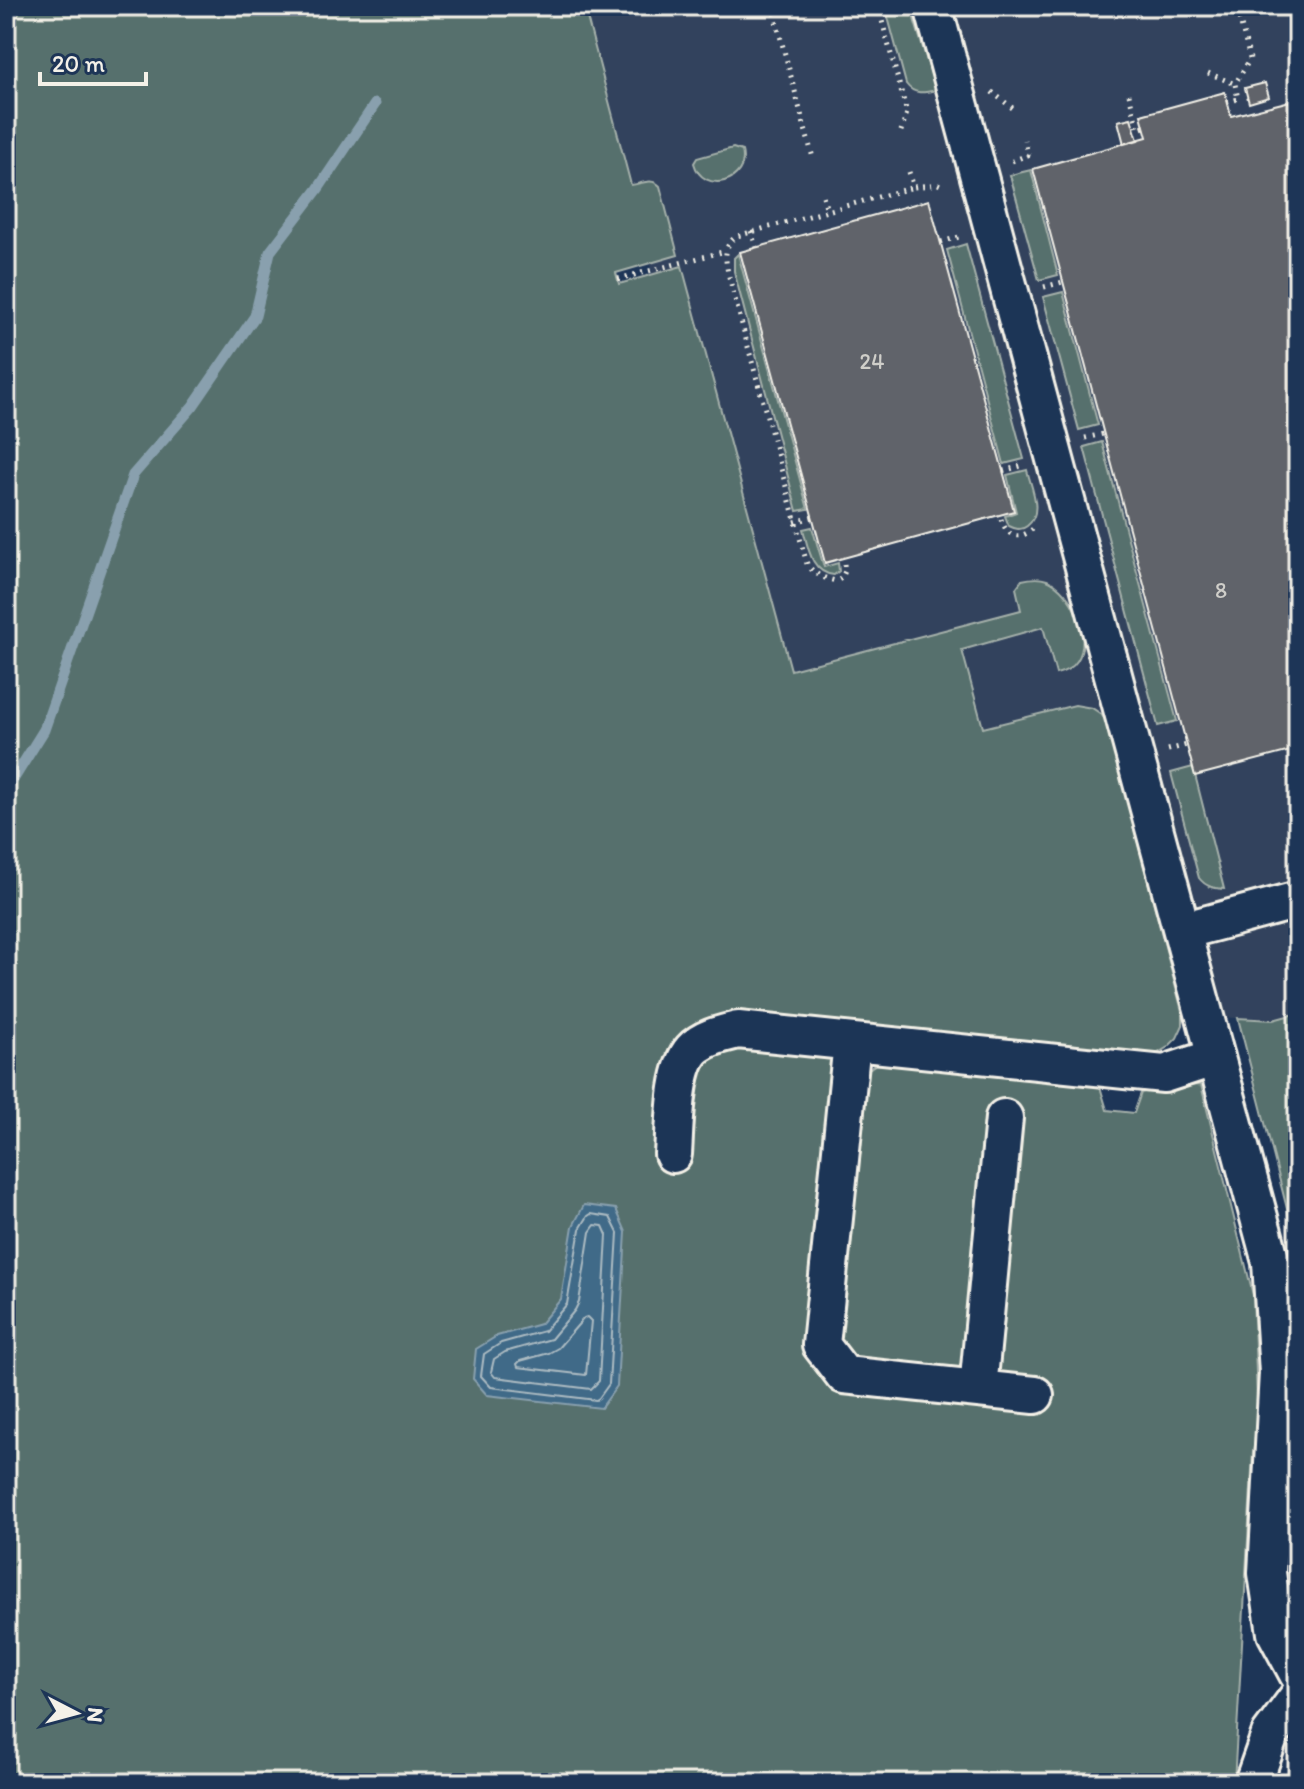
<svg xmlns="http://www.w3.org/2000/svg" width="1304" height="1789" font-family="Itim,sans-serif">
	<style>
		.built { fill: #31435d }
		.green { fill: #56706d; stroke: #a5b0aa; stroke-width: 2 }
		.water { fill: #416a88; stroke: #89a0ae; stroke-width: 2 }
		.lines { fill: none; stroke-linecap: round; stroke-linejoin: round }
		.shore { stroke: #acbbc2; stroke-width: 2 }
		.stream { stroke: #89a0ae; stroke-width: 11 }
		.building { fill: #60646b; stroke: #f4f1e8; stroke-width: 2 }
		.minor-casing { stroke: #f4f1e8; stroke-width: 42 }
		.path { stroke: #f4f1e8; stroke-width: 5; stroke-dasharray: 2 6; stroke-linecap: butt }
		.minor { stroke: #1d3557; stroke-width: 36 }
		.labels { text-anchor: middle; stroke-width: 8; stroke-linejoin: round; paint-order: stroke }
		.number-label { font-size: 22px; fill: #cfcec9 }
	</style>
	<rect width="100%" height="100%" fill="#1d3557"/>
	<filter id="ink" filterUnits="userSpaceOnUse"><feTurbulence type="fractalNoise" baseFrequency=".0125" numOctaves="2"/><feDisplacementMap in="SourceGraphic" scale="16" xChannelSelector="R" yChannelSelector="G"/><feConvolveMatrix kernelMatrix="1 2 1 2 8 2 1 2 1" color-interpolation-filters="sRGB"/></filter>
	<g filter="url(#ink)">
		<path class="built" d="M583 6H1298V1013L1273 1020 1183 1015 1110 734 1101 714 1092 708 1075 705 983 728 962 650 763 701Z"/>
		<path class="green" d="M6 6H584L631 185C642 184 651 177 660 186L678 255 616 273 619 284 682 266 791 670 1021 610 1016 588 1022 580C1030 578 1039 577 1047 580 1072 590 1093 637 1077 661 1072 669 1064 672 1056 674L1043 627 962 650 983 728 1075 705 1092 708 1101 714 1106 721 1183 1015V1025L1177 1038 1168 1047 1158 1053 1144 1057 1079 1047 756 1021 700 1028 689 1085 710 1053 745 1041 825 1048 837 1068 866 1071 889 1055 1098 1080 1107 1110 1134 1113 1141 1093 1160 1087 1201 1085 1253 1295 1258 1425 1253 1452 1234 1783H6Z
			M885 6H910L936 90C924 93 914 95 906 84Z
			M733 148 742 151C750 182 703 196 694 163L697 158Z
			M1031 170 1058 275 1039 280 1010 175Z
			M966 244 1024 459 1004 464 947 250Z
			M738 254 808 509 797 511 734 271V258Z
			M1063 292 1098 425 1079 430 1043 297Z
			M1102 442 1177 721 1158 726 1084 447Z
			M1027 470C1031 487 1044 513 1027 526 1021 531 1015 529 1009 526L1005 516 1016 512 1007 475Z
			M812 527 824 567 838 563 839 571 834 575C811 573 808 547 803 529Z
			M1193 767 1224 889C1213 888 1206 887 1199 878L1171 773Z
			M1298 1013V1261L1293 1232 1238 1018 1273 1020Z"/>
		<path class="water" d="M584 1205 616 1209 626 1232 617 1386 601 1408 487 1395 473 1379 476 1349 497 1336 540 1324 561 1299 573 1226Z"/>
		<g class="lines">
			<path class="shore" d="M591 1214 610 1217 618 1233 609 1384 599 1398 596 1400 491 1387 481 1376 484 1354 501 1343 544 1331 567 1304 580 1229 588 1216Z
				M595 1225 603 1226 607 1235 599 1381 591 1389 495 1377 491 1372 494 1359 505 1352 551 1339 575 1310 579 1302 590 1232Z
				M587 1317 591 1321 586 1375 518 1367 517 1364 520 1361 549 1353 558 1348 584 1318Z"/>
			<path class="stream" d="M6 791 44 730 133 475 193 406 255 316 270 252 318 189 375 104"/>
		</g>
		<path class="building" d="M1265 83 1269 97 1249 103 1245 88Z
			M1225 92 1231 116 1298 99V749L1195 776 1033 169 1147 137 1141 115Z
			M1131 118 1138 140 1124 144 1118 121Z
			M929 200 1014 511 825 563 740 252Z"/>
		<g class="lines">
			<g class="minor-casing">
				<path id="minor" d="M933 6 1271 1262 1278 1373 1267 1573 1276 1633 1298 1674
					M1182 931 1298 900
					M852 1042 821 1345 844 1375 1035 1395
					M673 1154C675 1128 674 1070 692 1050 703 1038 722 1034 738 1030L1164 1074 1216 1057
					M978 1389 1004 1118
					M1253 1783 1270 1735 1298 1697"/>
			</g>
			<path class="path" d="M772 6 813 158
				M878 6 907 113 900 134
				M1208 73 1235 84
				M992 92 1015 110
				M1129 94 1138 129 1144 127
				M1227 102 1238 99 1235 84 1250 59 1236 6
				M1012 161 1028 155 1025 140
				M909 172 914 187 938 184 945 187
				M823 196 827 211
				M751 231 756 247
				M941 242 959 237
				M618 279 726 251
				M1044 287 1063 282
				M1085 438 1103 434
				M1003 471 1021 466
				M1001 519C1008 540 1022 540 1036 526
				M795 522 813 517
				M844 564 845 571 842 578 836 581C823 578 815 575 807 564L728 273C725 258 723 245 737 236L914 187
				M1168 750 1187 745"/>
			<use href="#minor" class="minor"/>
		</g>
	</g>
	<g class="labels">
		<g class="number-label">
			<text x="872" y="369">24</text>
			<text x="1221" y="598">8</text>
		</g>
	</g>
	<rect width="1304" height="1789" fill="none" stroke="#1d3557" stroke-width="32"/>
	<rect x="16" y="16" width="1272" height="1757" fill="none" stroke="#f4f1e8" stroke-width="3" filter="url(#ink)"/>
	<g transform="translate(76 1713) rotate(96)" stroke="#1d3557" stroke-width="6" paint-order="stroke">
	<path d="M0-6L14 30L0 20L-14 30Z" fill="#f4f1e8"/>
	<text y="-12" font-size="22" font-weight="bold" text-anchor="middle" fill="#f4f1e8">N</text>
	</g>
	<path d="M40 72v12h106v-12" fill="none" stroke="#f4f1e8" stroke-width="4"/>
	<text x="52" y="72" font-size="24" fill="#f4f1e8" stroke="#1d3557" stroke-width="6" paint-order="stroke">20 m</text>
</svg>
